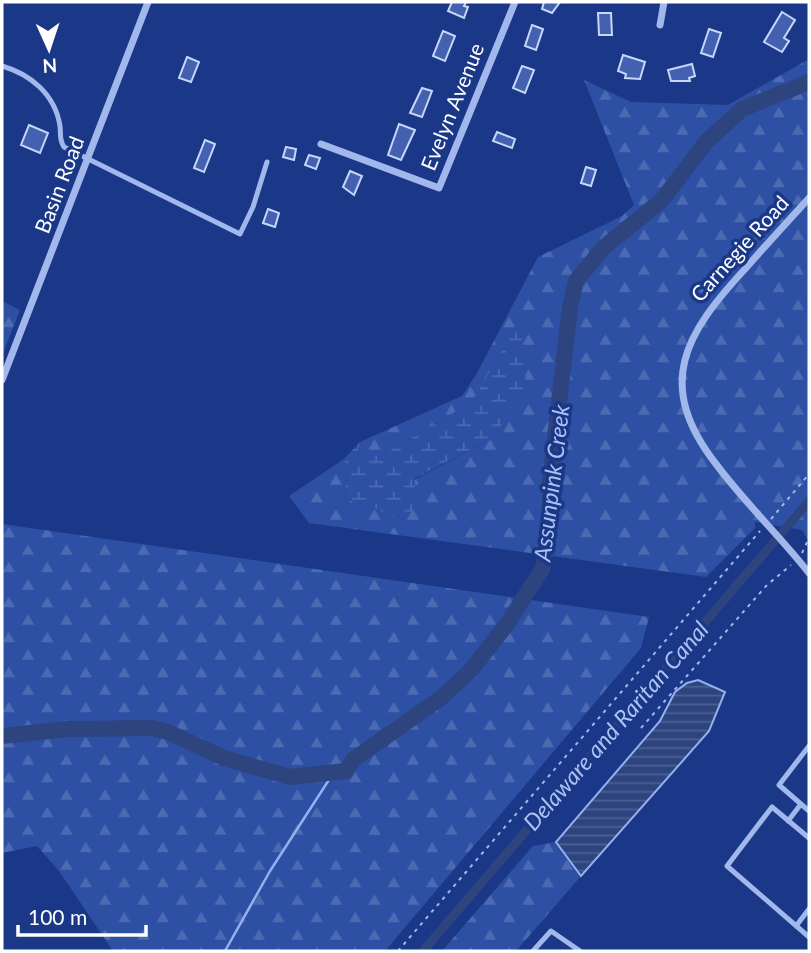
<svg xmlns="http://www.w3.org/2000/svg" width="811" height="953" font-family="Lato,sans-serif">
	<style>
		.forest { fill: url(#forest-firs) }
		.wetland { fill: url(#wetland-marsh) }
		.water { fill: url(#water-rules); stroke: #95b0ee; stroke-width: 2 }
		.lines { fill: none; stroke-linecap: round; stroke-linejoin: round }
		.stream { stroke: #95b0ee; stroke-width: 2.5 }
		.canal { stroke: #2d447f; stroke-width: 9 }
		.river { stroke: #2d447f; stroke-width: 16 }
		.building { fill: #4361b0; stroke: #c7d6f9; stroke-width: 2 }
		.path { stroke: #a2b8ec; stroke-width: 2; stroke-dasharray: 3.5 5; stroke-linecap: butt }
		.service { stroke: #a2b8ec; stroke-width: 5 }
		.minor { stroke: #a2b8ec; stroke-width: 7 }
		.labels { text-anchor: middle; stroke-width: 7; stroke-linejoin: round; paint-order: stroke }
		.street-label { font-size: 21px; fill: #fff; stroke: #1a3887 }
		.water-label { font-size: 23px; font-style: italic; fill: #adc2f4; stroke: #1a3887 }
	</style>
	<defs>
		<pattern id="forest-firs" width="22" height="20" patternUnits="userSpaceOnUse" patternTransform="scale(1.75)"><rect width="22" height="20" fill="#2d50a5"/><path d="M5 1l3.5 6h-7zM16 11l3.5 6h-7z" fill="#4c6ab2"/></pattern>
		<pattern id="wetland-marsh" width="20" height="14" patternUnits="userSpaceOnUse" patternTransform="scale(1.75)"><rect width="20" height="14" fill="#2d50a5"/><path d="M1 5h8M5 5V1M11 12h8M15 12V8" fill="none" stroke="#4c6ab2"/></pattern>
		<pattern id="water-rules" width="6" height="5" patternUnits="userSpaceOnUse" patternTransform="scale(1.75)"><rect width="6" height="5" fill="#2d447f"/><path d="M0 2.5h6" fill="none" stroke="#4c6092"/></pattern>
	</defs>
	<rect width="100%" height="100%" fill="#1a3887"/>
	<path class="forest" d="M809 59V542L802 530 755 522V528L706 577 309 523 289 496 344 459 347 477 344 499 371 506 395 518 417 496 414 480 494 437 520 321 472 402 381 456H357L360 442 462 396 477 373 538 257 622 216 634 205 584 80 631 102 728 105Z
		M2 301 20 310 2 356Z
		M2 524 649 617 641 648 385 951H113L59 871 37 846 2 853Z
		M556 842 581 876 516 951H442L533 846Z"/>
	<path class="wetland" d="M520 320 526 384 494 437 414 479 417 496 414 510 395 518 371 506 344 499 347 477 344 459 360 442 357 456H381L472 402Z"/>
	<path class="water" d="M698 680 725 692 709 731 581 876 556 842 660 721 675 692 687 683Z"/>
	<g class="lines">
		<path class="stream" d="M225 951 270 871 334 772"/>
		<path class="canal" d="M423 951 809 501"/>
		<path class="river" d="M2 736 68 729 151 728 168 732 224 758 290 777 346 771 354 759 441 698 471 670 507 624 543 568 550 524V481L570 307 576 281 604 247 662 200 706 142 742 109 809 82"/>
	</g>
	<path class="building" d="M452 2H466L464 6 468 7 464 18 448 11Z
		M544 2H560L552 13 542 9Z
		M782 12 795 20 784 38 789 41 782 52 764 42Z
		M598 13H611L612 35H599Z
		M532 25 543 29 536 50 525 46Z
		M709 29 721 33 713 57 701 53Z
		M443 31 455 36 445 61 433 56Z
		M623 55 645 62 640 79 625 78 626 74 618 71Z
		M187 57 199 62 191 82 179 78Z
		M692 64 695 76 689 78 690 81H671L668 70Z
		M522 66 534 70 525 93 513 88Z
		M422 88 432 91 422 117 410 113Z
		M399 124 415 130 401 160 388 155Z
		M29 125 48 133 40 153 21 145Z
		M497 132 515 139 512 148 493 141Z
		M205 140 215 144 204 172 194 168Z
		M286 147 296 149 294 160 283 157Z
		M309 155 320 158 316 169 305 165Z
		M586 167 596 170 591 186 581 183Z
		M350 171 362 176 354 195 343 187Z
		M268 209 279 213 275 227 263 223Z"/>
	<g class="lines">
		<path class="path" d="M771 519 809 474
			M802 553 809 538
			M641 728 767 585 791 565
			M398 951 760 531"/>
		<path class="service" d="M2 66C30 74 55 94 60 126 61 134 59 140 64 147L240 234 253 207 267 162
			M809 746 779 785 809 811
			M788 821 801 804
			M809 838 772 807 727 866 809 937
			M796 926 809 909
			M533 951 551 931 580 951"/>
		<path class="minor" d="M660 25 664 2
			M321 144 439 188 515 2
			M809 198C788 221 766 245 745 269 685 334 654 384 716 464 745 503 779 535 809 573
			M2 380 148 2"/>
	</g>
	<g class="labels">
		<g class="street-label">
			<text transform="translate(453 107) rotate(-68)" y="7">Evelyn Avenue</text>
			<text transform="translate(60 185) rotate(-69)" y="7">Basin Road</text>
			<text transform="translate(740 249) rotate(-48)" y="7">Carnegie Road</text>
		</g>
		<g class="water-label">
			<text transform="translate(552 483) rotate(-83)" y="8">Assunpink Creek</text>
			<text transform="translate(616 726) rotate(-49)" y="8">Delaware and Raritan Canal</text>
		</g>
	</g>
	<rect width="811" height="953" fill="none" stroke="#ffffff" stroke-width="7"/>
	<g transform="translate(49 49) rotate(177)" stroke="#1a3887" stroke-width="5" paint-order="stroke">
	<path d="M0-5L12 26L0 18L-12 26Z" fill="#ffffff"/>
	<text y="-10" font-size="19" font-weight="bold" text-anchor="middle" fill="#ffffff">N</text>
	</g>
	<path d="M18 925v10h128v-10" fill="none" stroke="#ffffff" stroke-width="3.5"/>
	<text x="28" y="925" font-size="21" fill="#ffffff" stroke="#1a3887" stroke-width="5" paint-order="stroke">100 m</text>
</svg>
